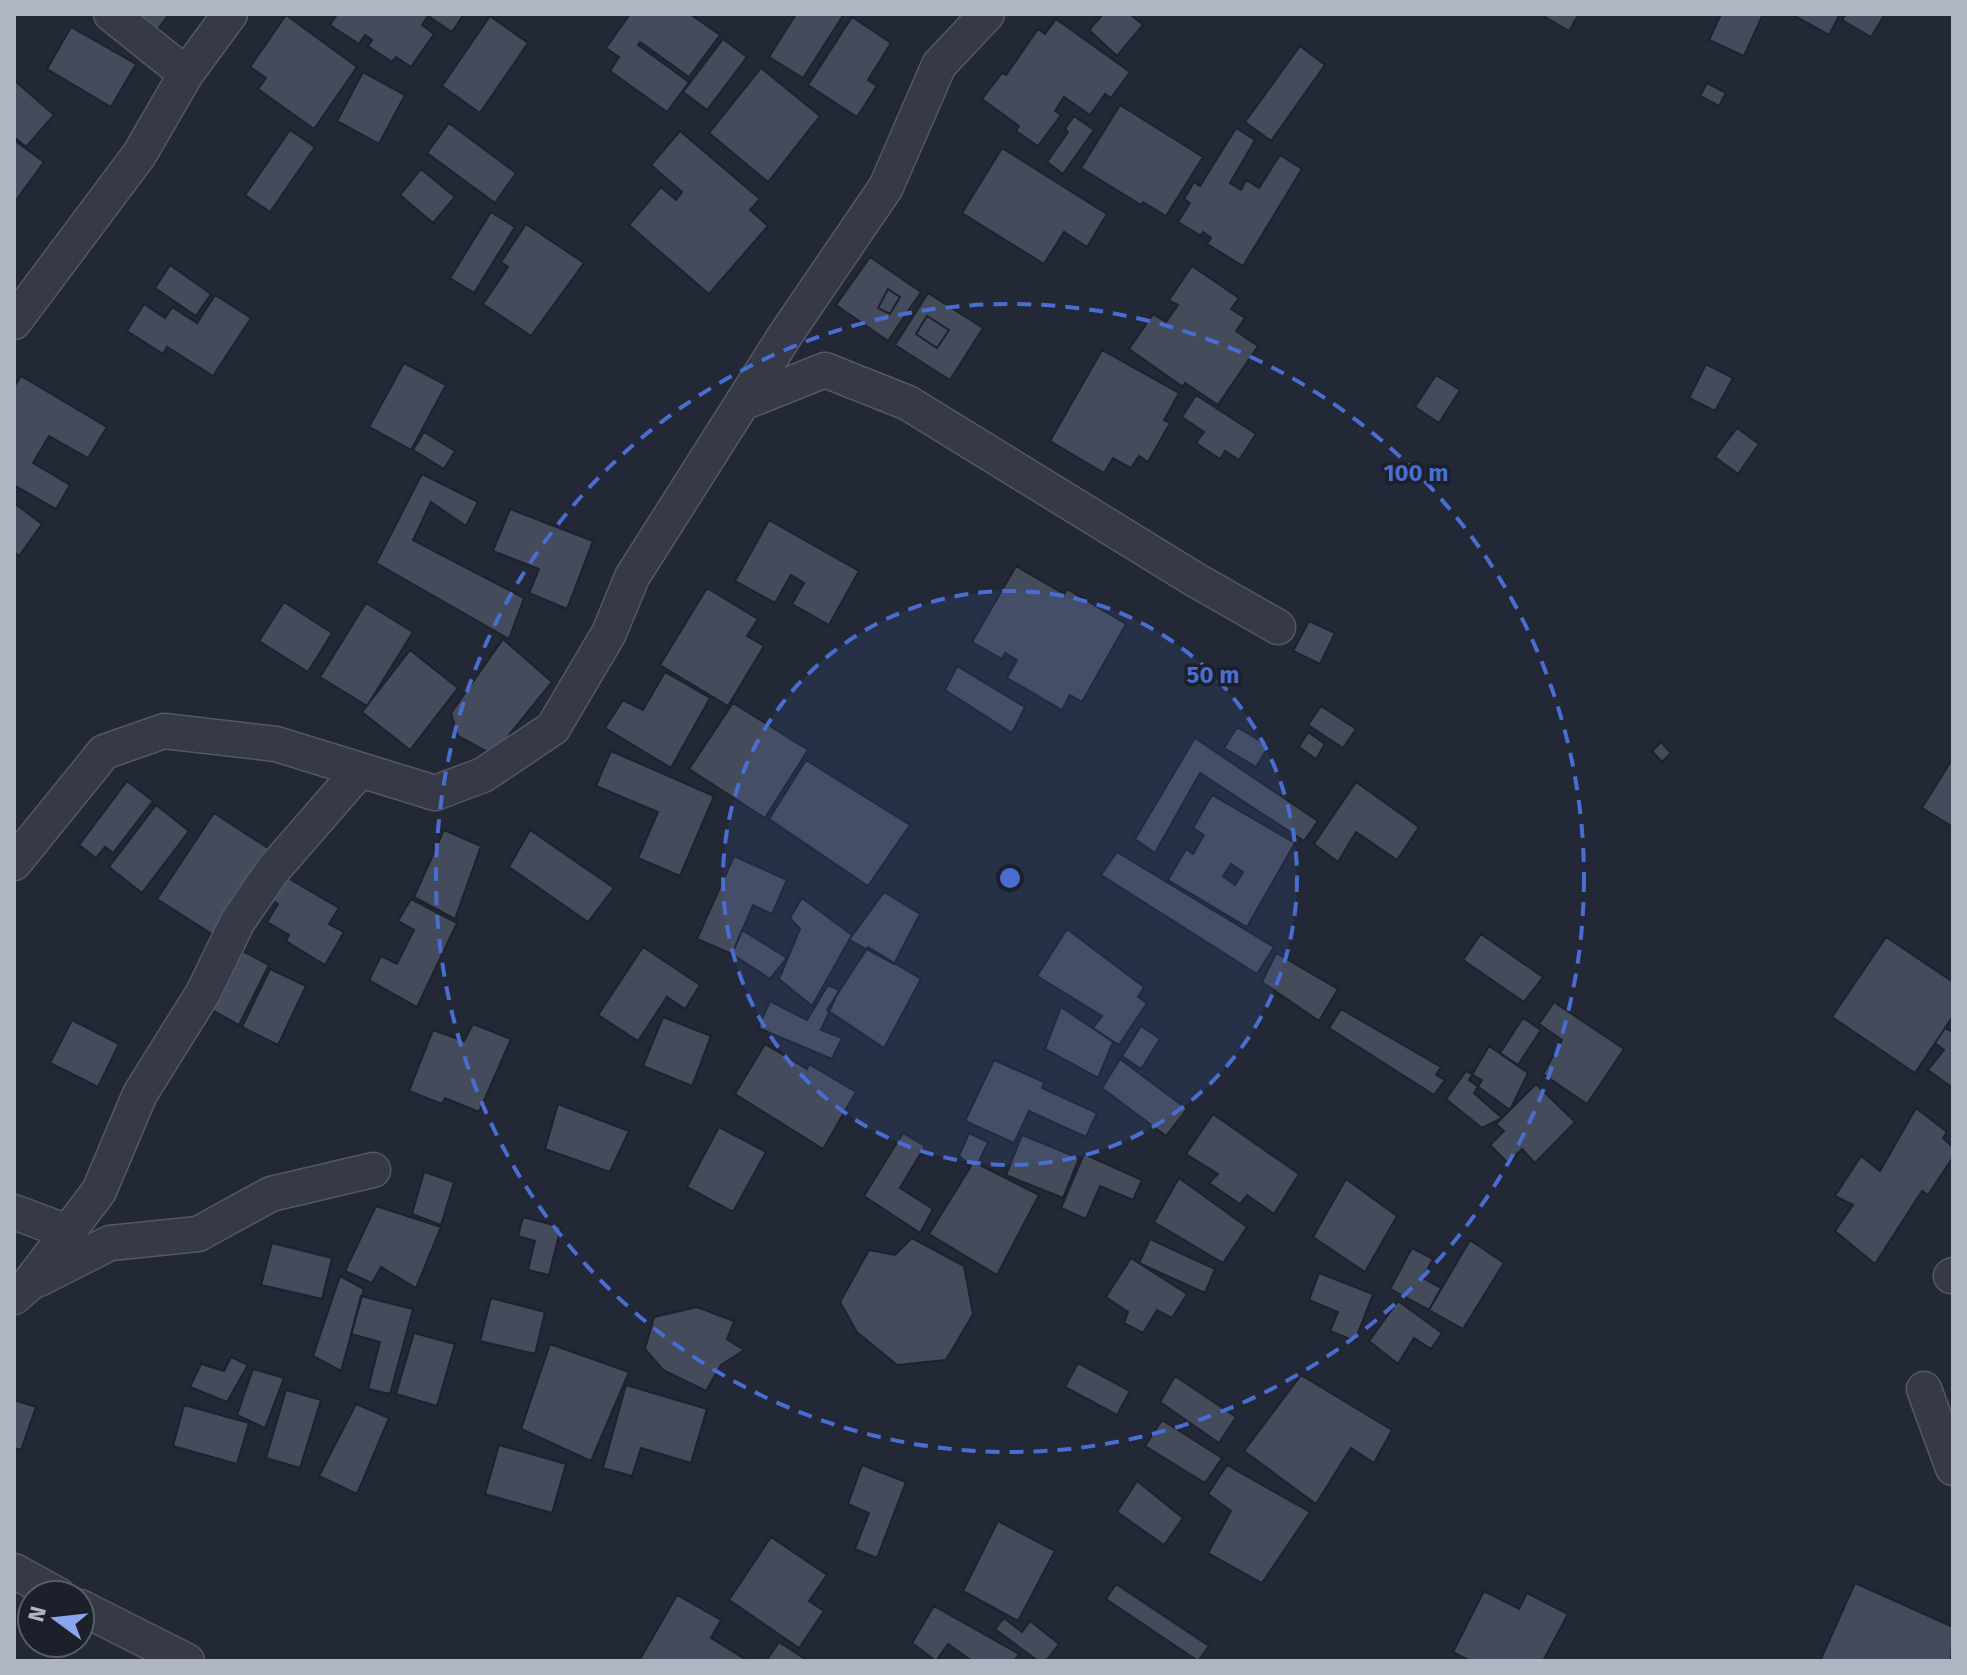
<svg xmlns="http://www.w3.org/2000/svg" width="1967" height="1675" font-family="'Fira Sans',sans-serif">
	<style>
		.building { fill: #444b5a; stroke: #1d222d; stroke-width: 2; fill-rule: evenodd }
		.lines { fill: none; stroke-linecap: round; stroke-linejoin: round }
		.street-casing { stroke: #535864; stroke-width: 37 }
		.street { stroke: #353a46; stroke-width: 34 }
		.ring { fill: none; stroke: #496dd1; stroke-width: 4; stroke-dasharray: 14 10 }
		.centre { fill: #496dd1; stroke: #1b202a; stroke-width: 4 }
		.ring-label { font-size: 24px; text-anchor: middle; font-weight: bold; fill: #496dd1; stroke: #1b202a; stroke-width: 7; stroke-linejoin: round; paint-order: stroke }
	</style>
	<rect width="100%" height="100%" fill="#222835"/>
	<path class="building" d="M136 14H169L158 29Z
		M332 14H464L452 32 428 16 422 25 434 34 411 67 396 57 392 62 368 46 372 40 365 35 359 44 330 25 336 16Z
		M630 14H690L720 35 689 77 640 42 638 45 689 82 667 112 610 71 619 57 606 48Z
		M796 14H844L803 78 769 57Z
		M1103 14H1130L1143 25 1117 56 1089 30Z
		M1540 14H1579L1569 31Z
		M1721 14H1763L1744 56 1709 40Z
		M1791 14H1840L1829 35Z
		M1846 14H1885L1871 37 1842 20Z
		M286 15 357 67 314 129 258 89 266 78 250 67Z
		M490 16 528 43 480 113 442 86Z
		M852 17 891 43 868 80 877 86 857 117 808 85Z
		M1056 19 1130 72 1111 98 1105 94 1090 115 1064 97 1055 111 1061 115 1038 146 1016 131 1019 126 982 99 1002 73 1006 75 1038 29 1045 34Z
		M71 27 136 64 111 107 47 69Z
		M723 39 747 57 707 110 683 92Z
		M1300 46 1325 65 1271 141 1245 122Z
		M761 68 820 116 768 182 709 133Z
		M363 72 405 95 379 144 337 121Z
		M14 80 54 115 26 147 14 137Z
		M1707 83 1726 93 1719 106 1700 96Z
		M1120 105 1203 157 1166 216 1143 202 1141 205 1081 168Z
		M1074 116 1094 130 1063 174 1047 162 1068 132 1065 129Z
		M449 123 516 173 495 203 427 153Z
		M1236 128 1255 140 1230 183 1241 190 1246 180 1259 188 1280 155 1302 169 1243 266 1207 244 1211 238 1203 232 1201 236 1178 222 1190 203 1184 199 1194 182 1200 186Z
		M290 130 315 147 270 212 245 195Z
		M680 131 760 199 750 210 768 226 709 294 629 225 661 187 676 200 682 192 651 165Z
		M14 140 44 162 14 203Z
		M1002 148 1107 214 1087 247 1064 232 1044 264 962 213Z
		M421 169 455 197 433 223 400 195Z
		M491 212 515 227 474 293 450 278Z
		M526 224 584 263 531 336 483 304 508 267 501 262Z
		M870 257 921 292 888 341 836 305ZM888 289 900 297 890 314 878 308Z
		M170 265 211 294 196 316 155 288Z
		M1192 266 1239 298 1231 309 1245 318 1236 331 1258 346 1218 405 1185 383 1183 387 1129 349 1153 314 1166 322 1178 305 1169 300Z
		M888 289 900 297 890 314 878 308Z
		M928 293 983 328 950 380 895 345ZM927 316 949 330 937 348 916 334Z
		M215 295 251 318 213 376 167 347 163 354 127 331 144 304 165 318 172 307 197 323Z
		M927 316 949 330 937 348 916 334Z
		M1102 350 1179 393 1164 420 1170 423 1148 462 1139 456 1131 468 1113 458 1104 473 1050 441Z
		M404 363 446 385 411 450 369 427Z
		M1706 364 1733 378 1715 411 1689 398Z
		M1436 375 1460 390 1439 423 1415 407Z
		M21 376 107 427 88 458 49 436 33 463 70 485 56 509 14 485V387Z
		M1196 395 1256 434 1239 460 1225 451 1220 459 1196 443 1204 432 1182 417Z
		M1737 428 1759 444 1738 474 1715 457Z
		M424 432 455 451 444 469 413 450Z
		M422 474 478 502 466 526 431 502 413 540 524 598 509 639 376 563Z
		M14 503 42 524 19 556 14 552Z
		M510 509 593 541 567 609 529 593 539 569 493 551Z
		M769 520 859 571 829 625 792 604 804 583 791 575 775 603 735 581Z
		M1016 566 1064 594 1067 589 1126 624 1082 702 1070 695 1062 710 1007 678 1017 660 1005 653 1002 659 972 642Z
		M707 588 758 619 747 636 764 646 728 706 660 665Z
		M284 602 332 633 308 672 259 641Z
		M366 603 413 632 367 706 320 677Z
		M1309 621 1335 633 1320 664 1293 651Z
		M503 639 552 682 493 755 458 736 451 713Z
		M410 650 458 688 410 750 362 712Z
		M957 666 1025 707 1012 733 945 690Z
		M665 672 710 698 671 768 605 728 623 700 643 710Z
		M733 703 808 750 765 818 689 769Z
		M1321 706 1356 729 1343 748 1308 725Z
		M1237 727 1269 746 1256 767 1224 748Z
		M1308 732 1325 744 1316 759 1299 747Z
		M1195 738 1318 821 1304 841 1200 773 1155 853 1135 839Z
		M1661 742 1671 753 1662 762 1652 751Z
		M611 751 714 796 680 876 638 858 658 812 596 786Z
		M806 760 910 825 868 886 769 819Z
		M1951 761 1953 762V827L1922 808Z
		M127 781 153 801 113 853 105 847 96 858 79 845Z
		M1356 782 1419 827 1397 860 1356 832 1338 862 1314 844Z
		M1212 795 1295 843 1247 927 1168 880 1186 849 1193 854 1204 835 1193 828ZM1231 864 1243 872 1235 885 1223 876Z
		M156 805 189 831 142 893 109 867Z
		M214 813 271 850 215 936 157 899Z
		M444 830 481 846 455 919 414 897Z
		M530 830 614 888 588 922 509 867Z
		M1117 852 1274 947 1257 974 1101 875Z
		M734 856 787 880 772 914 753 905 732 954 697 939Z
		M281 874 339 908 329 924 344 932 325 965 286 941 289 935 267 922 278 904 267 897Z
		M884 892 920 914 894 964 849 940Z
		M802 898 852 935 812 1006 779 979 800 929 790 918Z
		M411 899 457 923 417 1007 369 980 381 956 397 964 414 930 398 921Z
		M1067 929 1144 987 1138 997 1147 1003 1119 1045 1093 1028 1102 1016 1037 976Z
		M742 930 787 958 770 979 732 954Z
		M1481 934 1543 977 1524 1002 1463 960Z
		M1886 937 1953 982V1016L1915 1073 1832 1017Z
		M643 947 700 985 685 1009 667 997 638 1041 598 1015Z
		M868 947 921 979 884 1048 827 1010Z
		M243 951 269 965 239 1025 212 1010Z
		M1276 953 1338 989 1319 1021 1262 982Z
		M270 969 306 986 278 1045 242 1027Z
		M828 985 839 990 821 1030 842 1038 832 1059 758 1028 770 1001 807 1020Z
		M1554 1002 1624 1049 1587 1104 1543 1074 1562 1040 1539 1024Z
		M1061 1007 1113 1042 1098 1078 1045 1049Z
		M1341 1009 1441 1067 1436 1075 1445 1080 1434 1095 1329 1028Z
		M663 1017 711 1036 692 1086 643 1066Z
		M1523 1018 1541 1030 1518 1065 1500 1053Z
		M72 1020 119 1044 98 1087 50 1063Z
		M473 1024 511 1039 479 1112 445 1098 442 1104 409 1091 433 1030 464 1041Z
		M1141 1026 1160 1039 1141 1069 1122 1056Z
		M1945 1028 1953 1032V1088L1928 1070 1944 1050 1935 1043Z
		M765 1044 807 1069 809 1064 856 1092 823 1149 735 1094Z
		M1489 1046 1528 1073 1510 1110 1469 1080Z
		M1120 1059 1187 1109 1166 1136 1102 1088Z
		M994 1060 1044 1082 1042 1088 1097 1113 1086 1137 1029 1111 1014 1143 965 1121Z
		M1466 1071 1482 1080 1474 1093 1502 1118 1482 1128 1446 1099Z
		M1536 1084 1575 1122 1535 1163 1522 1149 1508 1163 1490 1145 1504 1131 1496 1124Z
		M558 1104 629 1131 610 1172 545 1149Z
		M1916 1108 1947 1132 1943 1138 1953 1147V1157L1928 1195 1922 1191 1875 1264 1835 1231 1853 1205 1835 1196 1861 1156 1880 1171Z
		M1213 1114 1299 1174 1274 1214 1247 1195 1240 1204 1209 1183 1218 1174 1186 1154Z
		M719 1127 766 1152 733 1212 687 1187Z
		M903 1133 925 1146 900 1188 933 1209 920 1233 864 1196Z
		M969 1133 988 1142 978 1164 1039 1195 997 1275 929 1234 971 1166 959 1156Z
		M1022 1135 1079 1158 1063 1198 1006 1175Z
		M1084 1154 1142 1180 1133 1200 1100 1186 1086 1219 1061 1208Z
		M424 1172 454 1182 441 1225 412 1214Z
		M1179 1178 1247 1227 1223 1263 1154 1222Z
		M1346 1179 1397 1216 1365 1272 1313 1237Z
		M376 1206 441 1227 416 1288 381 1267 372 1283 345 1271Z
		M523 1217 561 1227 549 1275 528 1270 535 1241 518 1236Z
		M912 1238 964 1266 973 1314 946 1360 897 1365 857 1332 840 1302 869 1250 895 1255Z
		M1150 1239 1215 1269 1205 1293 1139 1263Z
		M1470 1240 1504 1263 1463 1329 1429 1310Z
		M272 1243 332 1258 322 1299 261 1285Z
		M1412 1248 1433 1259 1423 1278 1441 1288 1429 1310 1390 1289Z
		M1131 1258 1187 1294 1172 1318 1157 1310 1143 1333 1124 1323 1128 1312 1106 1297Z
		M1319 1273 1373 1294 1355 1341 1330 1331 1338 1312 1309 1300Z
		M340 1276 364 1289 341 1371 313 1356Z
		M361 1296 413 1309 390 1394 368 1389 380 1342 351 1334Z
		M491 1298 545 1312 535 1354 480 1341Z
		M1398 1301 1442 1333 1431 1349 1414 1338 1398 1364 1369 1341Z
		M697 1307 734 1321 727 1339 744 1350 721 1365 706 1391 663 1370 645 1349 654 1317Z
		M414 1333 455 1344 437 1406 396 1394Z
		M550 1344 629 1372 591 1461 521 1429Z
		M231 1357 248 1365 227 1402 190 1387 201 1364 224 1371Z
		M1078 1363 1130 1391 1117 1415 1065 1387Z
		M253 1369 284 1378 265 1428 237 1415Z
		M1301 1375 1392 1430 1374 1463 1351 1448 1316 1504 1244 1451Z
		M1175 1376 1236 1417 1219 1443 1160 1402Z
		M626 1385 707 1409 691 1463 641 1448 632 1476 603 1468Z
		M286 1390 321 1400 300 1468 266 1458Z
		M14 1400 36 1407 21 1450 14 1448Z
		M356 1404 389 1418 357 1494 319 1476Z
		M184 1405 249 1423 237 1464 173 1446Z
		M1162 1420 1222 1458 1205 1483 1145 1446Z
		M499 1445 566 1464 552 1513 485 1494Z
		M862 1465 906 1482 877 1558 855 1549 869 1513 848 1504Z
		M1227 1465 1310 1512 1262 1583 1208 1553 1231 1511 1208 1494Z
		M1137 1481 1183 1518 1164 1545 1117 1512Z
		M998 1521 1055 1551 1018 1621 963 1591Z
		M771 1537 827 1575 809 1601 824 1611 799 1648 729 1600Z
		M1855 1583 1953 1627 1951 1661H1820Z
		M1116 1584 1209 1646 1198 1661 1106 1599Z
		M1484 1591 1519 1609 1527 1593 1568 1614 1543 1661H1470L1453 1652Z
		M677 1595 721 1620 711 1638 748 1661H639Z
		M934 1606 1019 1654 1014 1661H972L948 1644 936 1661 912 1643Z
		M1004 1618 1022 1632 1030 1621 1059 1644 1046 1661H1038L995 1629Z
		M779 1642 808 1661H766Z"/>
	<g class="lines">
		<g class="street-casing">
			<path id="street" d="M111 14 186 74
				M14 322 139 155 186 74 230 14
				M745 402 825 370 908 403 1194 579 1278 627
				M14 863 104 752 164 731 276 744 435 793 483 775 553 728 609 633 632 577 784 337 886 187 939 65 987 14
				M14 1212 70 1233
				M1951 1276 1953 1275
				M39 1279 110 1243 198 1234 271 1194 373 1170
				M14 1297 28 1285 99 1191 140 1094 203 993 238 921 273 870 359 771
				M1924 1389 1953 1468
				M14 1571 58 1595
				M80 1607 187 1661"/>
		</g>
		<use href="#street" class="street"/>
	</g>
	<circle cx="1010" cy="878" r="287" fill="#496dd1" fill-opacity=".12"/>
	<g class="ring">
		<circle cx="1010" cy="878" r="287"/>
		<circle cx="1010" cy="878" r="574"/>
	</g>
	<circle cx="1010" cy="878" r="12" class="centre"/>
	<g class="ring-label">
		<text x="1416" y="481">100 m</text>
		<text x="1213" y="683">50 m</text>
	</g>
	<rect width="1967" height="1675" fill="none" stroke="#b0b5c2" stroke-width="32"/>
	<g transform="translate(56 1619) rotate(285)"><circle r="38" fill="#1b202a" stroke="#575c67" stroke-width="2"/>
	<path d="M0-6L14 30L0 20L-14 30Z" fill="#8ba6ed"/>
	<text y="-12" font-size="22" font-weight="bold" text-anchor="middle" fill="#b0b5c2">N</text>
	</g>
</svg>
